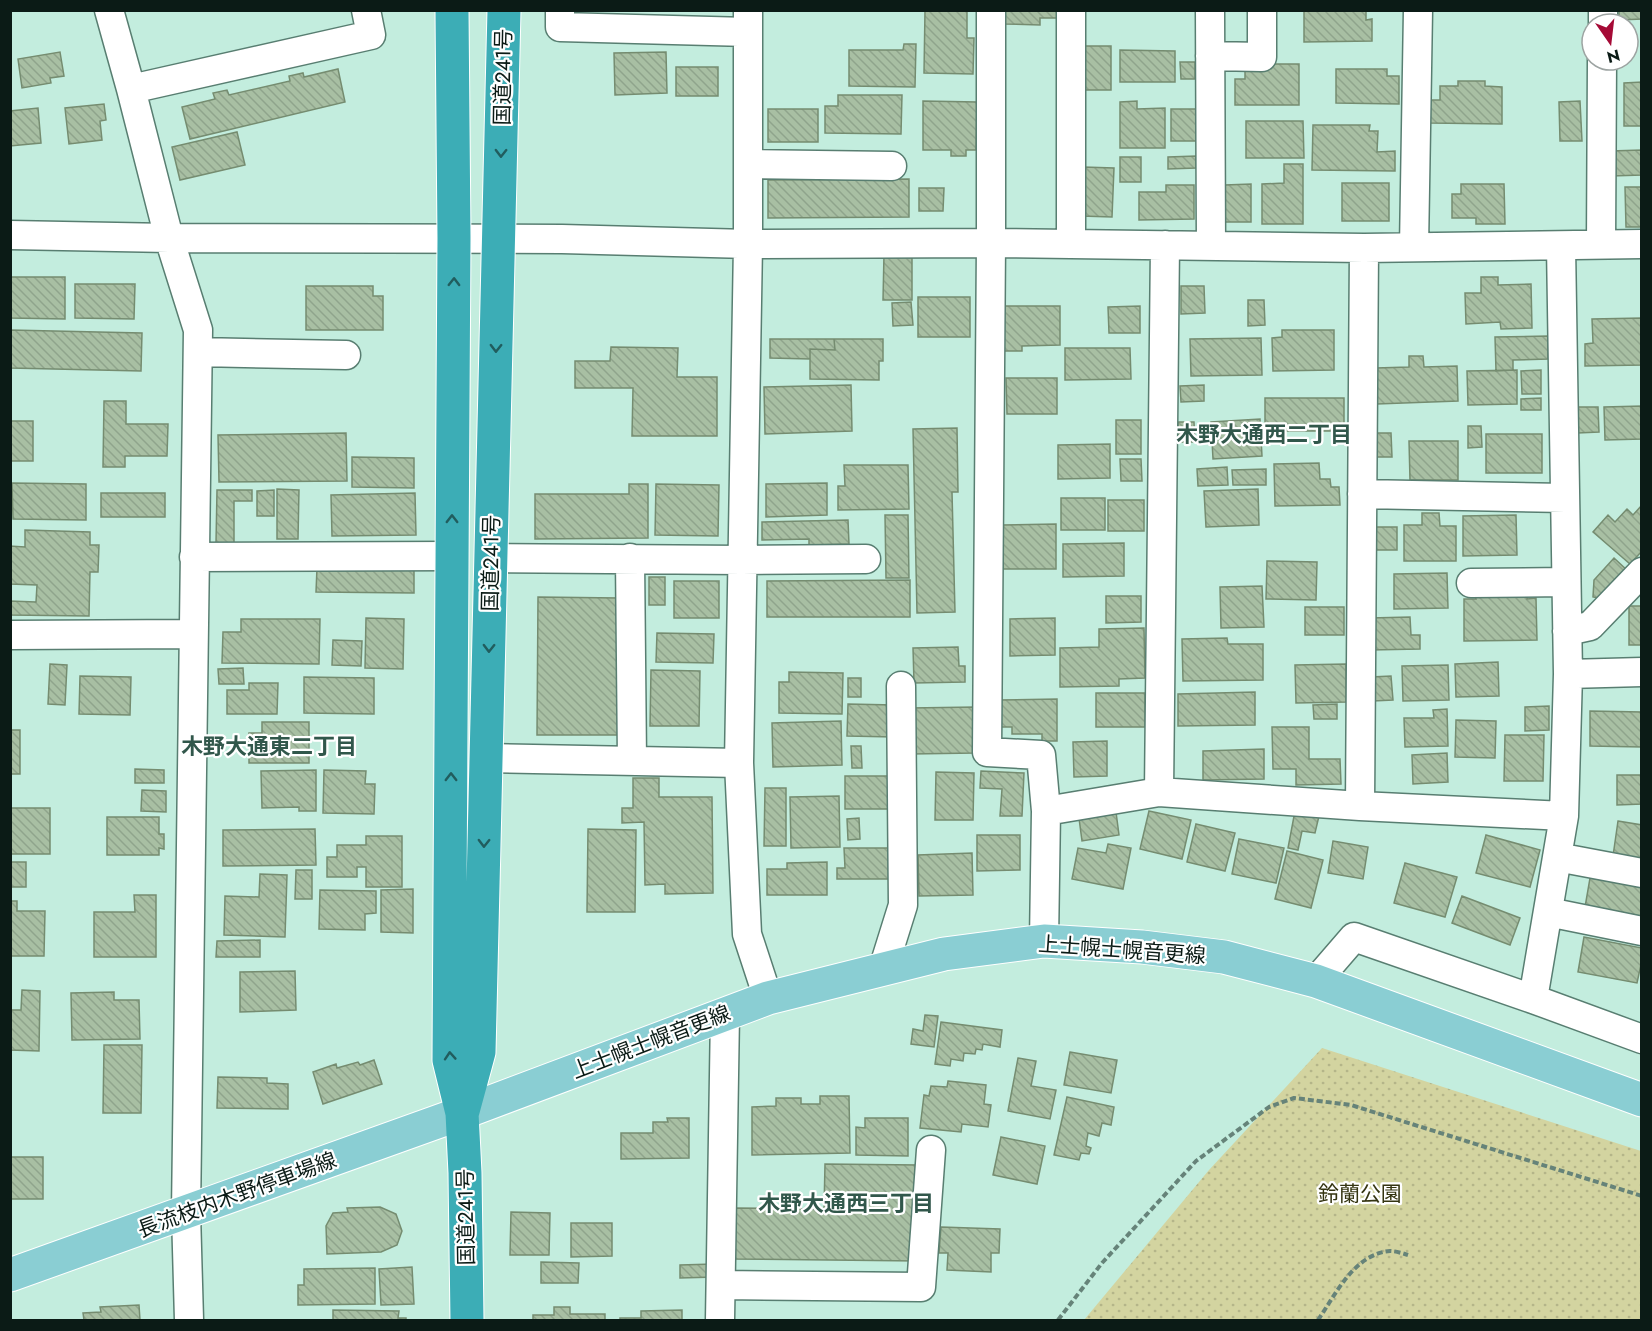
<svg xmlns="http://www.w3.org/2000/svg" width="1652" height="1331" font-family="Jost,'Noto Sans JP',sans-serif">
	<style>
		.park { fill: url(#park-dots) }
		.building { fill: url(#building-back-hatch); stroke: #758c70; stroke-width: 1.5 }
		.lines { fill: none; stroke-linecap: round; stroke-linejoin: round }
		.minor-casing { stroke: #587e71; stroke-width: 31 }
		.major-casing { stroke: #fff; stroke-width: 35 }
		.highway-casing { stroke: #fff; stroke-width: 35 }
		.path { stroke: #668379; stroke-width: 4; stroke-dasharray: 6 3; stroke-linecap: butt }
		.minor { stroke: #fff; stroke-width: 28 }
		.major { stroke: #8aced3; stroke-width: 33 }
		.highway { stroke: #3cadb6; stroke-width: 33 }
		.oneway { stroke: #215d5e }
		.labels { text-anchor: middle; stroke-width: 4.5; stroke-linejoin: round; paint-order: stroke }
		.street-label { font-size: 21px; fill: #0b1b16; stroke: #fff }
		.park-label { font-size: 21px; fill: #343411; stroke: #fff }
		.neighbourhood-label { font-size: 22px; font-weight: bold; fill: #31574b; stroke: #fff }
	</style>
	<defs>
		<pattern id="park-dots" width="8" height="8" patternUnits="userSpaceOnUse" patternTransform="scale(1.5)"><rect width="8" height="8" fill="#d3d4a0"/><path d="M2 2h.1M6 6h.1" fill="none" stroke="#b4b589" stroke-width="1.8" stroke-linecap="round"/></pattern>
		<pattern id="building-back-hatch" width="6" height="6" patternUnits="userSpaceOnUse" patternTransform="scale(1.5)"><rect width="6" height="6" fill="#a8bfa3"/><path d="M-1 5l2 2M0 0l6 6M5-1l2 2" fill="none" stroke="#8fa48c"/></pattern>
	</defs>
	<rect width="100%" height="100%" fill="#c3edde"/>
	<path class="park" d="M1322 1048 1641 1151V1320H1084L1209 1170Z"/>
	<path class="building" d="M925 10H967V38H974L973 74 924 73Z
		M1005 10H1057V18H1040V25L1005 24Z
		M1304 10H1366V20L1372 19V41L1304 42Z
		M1619 10H1642V19L1619 20Z
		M904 44H916L915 87 849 86V50H903Z
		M1084 46H1111V90H1084Z
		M1120 50 1175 51V82H1120Z
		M60 52 64 76 50 78 51 83 22 88 18 59Z
		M666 52 667 93 615 95 614 53Z
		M1180 62H1195V79H1181Z
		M1245 64H1299V105H1235V79H1245Z
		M676 67H718V96H676Z
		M338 69 345 102 190 139 182 107 215 99 213 93 227 90 229 95 290 81 289 76 303 73 304 77Z
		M1336 69H1387V76H1399V104L1336 103Z
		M1458 81H1485V86L1502 87V124L1430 123V100H1440V86H1458Z
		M1642 82V126H1624V83Z
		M838 95H902L901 134 825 133V106H838Z
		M923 101 977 102 976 150H966V156H951V150H923Z
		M1137 101V109L1165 108V148H1120V102Z
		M1580 101 1582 141H1560L1559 102Z
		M104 104 106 120 100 121 102 140 69 144 65 108Z
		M38 108 41 143 10 146V111Z
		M768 109H818V142H768Z
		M1171 109H1196V141H1171Z
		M1246 121H1303L1304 158H1246Z
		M1313 125H1370L1369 131H1378L1377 152 1395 151V171L1312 170Z
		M237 132 245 165 180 180 172 147Z
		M1642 150V175L1611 176 1610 151Z
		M1196 156V168L1168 169V157Z
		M1120 157H1141V182H1120Z
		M1284 164H1303V224H1262V184L1284 183Z
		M1083 167 1114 168 1112 217 1081 216Z
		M909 179V217L768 218V180Z
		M1342 183H1389V221H1342Z
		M1251 184V222H1225V185Z
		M1461 184H1504L1505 224H1476V218H1452V194H1461Z
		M1166 185H1194V219L1139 220V192H1166Z
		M1625 187H1642V227H1626Z
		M919 188H944L943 211H919Z
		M884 254H912V300H883Z
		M10 277H65V319L10 318Z
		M1481 277H1498V285L1531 284 1532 328 1501 329 1500 322 1466 324 1465 293H1481Z
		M75 284H135L134 319 75 318Z
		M306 286H373V296H383V330H306Z
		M1181 286H1204L1205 313 1181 314Z
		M918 297H970V337H918Z
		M1248 300H1264L1265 325 1248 326Z
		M911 302 913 325 893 326 892 303Z
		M1003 306H1060V345L1022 346V351H1004Z
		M1140 306V333H1109L1108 307Z
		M1642 318V365L1585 366V344L1593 343 1592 319Z
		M10 330 142 333 141 371 10 368Z
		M1282 330H1334V370L1273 371 1272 338 1282 337Z
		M1548 336V359L1513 360V370L1496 371 1495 337Z
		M1261 338 1262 375 1191 376 1190 339Z
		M770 339H834L835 350 810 349V359L770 358Z
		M834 339H883V361H879V380L810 379V349L835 350Z
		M611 347 678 348 677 377H717V436H632L633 388H575V361H610Z
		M1065 348H1130L1131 379 1065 380Z
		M1409 356H1423L1424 367 1457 366 1458 401 1377 404 1376 368 1409 367Z
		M1517 370V404L1468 405 1467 371Z
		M1541 370V394H1522L1521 371Z
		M1006 378H1057V414H1007Z
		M851 385 852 431 765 434 764 387Z
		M1204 385V401L1181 402 1180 386Z
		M1265 398H1344V431H1265Z
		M1541 398V410H1521V399Z
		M104 401H126V424H168L167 456H125V467H103Z
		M1642 406V439L1605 440 1604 407Z
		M1578 407H1598L1599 432 1578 433Z
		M1260 419 1262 456 1213 459 1211 422Z
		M1116 420H1141V454H1116Z
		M10 421H33V461H11L10 469Z
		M1178 422H1194L1195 442H1178Z
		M1468 426H1481L1482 447 1468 448Z
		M957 428 958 492H952L955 612 917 613 913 429Z
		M346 433 347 481 219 482 218 435Z
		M1375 433H1391L1392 457H1375Z
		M1486 434H1542V473H1486Z
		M1409 441H1458V480H1410Z
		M1110 444V478L1058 479V445Z
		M352 457 414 458V488L352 487Z
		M1120 459H1141L1142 481H1121Z
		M1319 463 1320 479H1330L1331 487H1339L1340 505 1275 506 1274 464Z
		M844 465H908L909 509 838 510V486H845Z
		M1227 467 1228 485 1198 486 1197 469Z
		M1266 469V485H1233L1232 470Z
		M12 483 86 484V520L13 519Z
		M827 483V515L766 517V484Z
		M629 484H648V538L535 539V494H629Z
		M656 484 719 485 718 536 655 535Z
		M277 489 299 490 298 539H277Z
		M1258 489 1259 525 1206 527 1204 491Z
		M217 490H252V501H234V543H216Z
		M274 490V516H257V491Z
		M101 493H165V517H101Z
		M415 493 416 535 332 536 331 495Z
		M1061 498H1105V530H1061Z
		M1108 500H1144V531H1108Z
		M1642 505V551L1630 564 1593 532 1608 515 1615 522 1627 509 1633 515Z
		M1422 513H1439L1440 526H1456V561H1404V525H1422Z
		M885 515H908L909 578H886Z
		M1516 515 1517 555 1463 556V516Z
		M848 520 849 544 809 545V539L762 540V522Z
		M1056 524V569H1003V525Z
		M1375 527H1397V550H1375Z
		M25 530 90 532V545H99L98 572H90L89 616 10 615V601L36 602 37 585 10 584V546L25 547Z
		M1124 543V576L1063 577V544Z
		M1614 558 1628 571 1603 599 1593 597 1594 580Z
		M1267 561 1317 562 1316 600 1266 599Z
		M317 568 414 569V593L316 592Z
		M1447 573 1448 608 1394 609V574Z
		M649 577H665V605H649Z
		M910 580V617H767V581Z
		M674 581H719V618H674Z
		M1262 586 1264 627 1221 628 1220 587Z
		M1527 595V599L1536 598 1537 640 1464 641V599H1476L1475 596Z
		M1106 596H1141V622L1106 623Z
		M538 597 619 598 618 735H537Z
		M1629 606H1642V645H1629Z
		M1305 607H1344V635H1305Z
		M1410 617 1411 635H1420V649L1370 650V618Z
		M366 618 404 619 403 669 365 668Z
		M1055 618V655L1010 656V619Z
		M241 619H320L319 664 222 663 223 632H241Z
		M1144 628 1145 678 1119 679V686L1060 687V648L1099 647V629Z
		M657 633 714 634 713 663 656 662Z
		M1227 638 1228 644H1263V680L1183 681 1182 639Z
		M333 640 362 641 361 666 332 665Z
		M958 647 959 666H965V682L914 683 913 648Z
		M1498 662 1499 696 1456 697 1455 664Z
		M50 664 67 665 65 705 48 704Z
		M1346 664V702L1296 703 1295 665Z
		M1448 665 1449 700 1403 701 1402 666Z
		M243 668 244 684H219L218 669Z
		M651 670 700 671 699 726H650Z
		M789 672 843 673 842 714 779 713V682H789Z
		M80 676 131 677 130 715 79 714Z
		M1391 676 1393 700 1373 701 1371 677Z
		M304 677 374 678V714L304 713Z
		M848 678H861V697H848Z
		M249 683H278L277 714H227V690H249Z
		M1255 692V725L1178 726V694Z
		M1096 693H1145V727H1096Z
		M1057 699V741H1042V734H1012V727H998V700Z
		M848 704 894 705V737L847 736Z
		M1337 704V719H1314L1313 705Z
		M1549 706V730L1525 731V707Z
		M975 707V753L911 754 910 708Z
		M1447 709 1448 746 1405 747 1404 718H1434L1433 710Z
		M1590 711 1642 712V747L1590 746Z
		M1456 720 1496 721 1495 758 1455 757Z
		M841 721 842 765 773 767 772 723Z
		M262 722H309V763H249V733H262Z
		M1272 727H1309V759H1340L1341 784 1296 785V769H1273Z
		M10 730H20V774H10Z
		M1505 735H1544L1543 781H1504Z
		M1107 741V776L1074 777 1073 742Z
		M851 746H861L862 768H852Z
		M1264 749V779L1203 780V751Z
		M1447 753 1448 782 1413 784 1412 755Z
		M135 769 164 770V783H135Z
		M316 770V811H299V807L262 808 261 771Z
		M324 770 366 771 365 784H375L374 814 323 813Z
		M981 771 1024 773 1022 816H1000L1002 789 980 788Z
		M936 772 974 773 973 820H935Z
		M1617 775H1642V804L1617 805Z
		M845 776H894V809H845Z
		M633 778H659V797H712L713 893 665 894V884L645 885 644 822 622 823V808H633Z
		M765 788H786V846H764Z
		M142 790 166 791V812L141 811Z
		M839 796 840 847 791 848 790 797Z
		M10 808H50V854H10Z
		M1149 811 1191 820 1182 859 1140 849Z
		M1295 811 1319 816 1315 833 1302 831 1298 850 1288 848Z
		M1116 812 1119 835 1082 841 1079 818Z
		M107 817H159V834H164V849L159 848V855H107Z
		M859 818 860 839 848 840 847 819Z
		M1618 821 1642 825V860L1613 856Z
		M1196 824 1235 833 1225 871 1187 862Z
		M315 829 316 865 223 866V830Z
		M588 829 636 830 635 912H587Z
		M977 835H1020V870L977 871Z
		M1486 835 1540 850 1530 887 1476 873Z
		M366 836H402V887H366V867H357V877H327V857H337V845H366Z
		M1239 839 1284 848 1276 883 1232 874Z
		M1333 841 1368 847 1363 879 1328 873Z
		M1108 844 1131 848 1123 889 1072 879 1078 848 1106 853Z
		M844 848H892V879H837V868H845Z
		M1287 851 1323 860 1311 908 1275 899Z
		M972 853 973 895 919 896 918 855Z
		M10 862H26V887H10Z
		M827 862V895H767V869H787V863Z
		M1405 863 1457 877 1445 917 1394 903Z
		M296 870H312V899H295Z
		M260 874 287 875 285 937 224 935 225 896 259 897Z
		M1590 878 1642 887V923L1584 913Z
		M413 889V933L381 932V890Z
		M320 890 376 891V913L365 914V930L319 929Z
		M134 895H156V957H94V912H135Z
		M1462 896 1520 918 1510 945 1452 923Z
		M10 901H17V911H45L44 956H10Z
		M1584 937 1642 948V960L1637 983 1578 972Z
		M260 940V957H216L217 941Z
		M295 971 296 1010 240 1012V972Z
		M22 990 40 991 39 1051 10 1050V1010H21Z
		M114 992V1000H139L140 1039 72 1040 71 993Z
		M925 1015 938 1016 934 1047 911 1044 913 1029 923 1031Z
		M941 1022 1002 1030 1000 1047 983 1044 982 1050 976 1049 975 1054 964 1053 963 1061 951 1059 950 1066 935 1064Z
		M104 1045H142L141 1113H103Z
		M1070 1052 1117 1060 1111 1093 1064 1085Z
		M1018 1058 1036 1061 1031 1086 1056 1090 1050 1119 1008 1111Z
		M374 1060 382 1084 323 1104 313 1072 336 1064 337 1068 358 1062 360 1065Z
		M218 1077 267 1078V1083L288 1084V1109L217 1108Z
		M948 1081 986 1085 984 1104 991 1105 988 1127 962 1124 961 1132 920 1128 924 1095 929 1096 931 1086 947 1087Z
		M820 1096H849L850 1153 752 1155V1107L776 1106V1098H801V1104H820Z
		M1067 1097 1114 1107 1111 1125 1102 1123 1099 1136 1088 1133 1086 1146 1091 1148 1089 1154 1081 1153 1079 1160 1054 1155Z
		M667 1118H689V1158L621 1159V1133H653V1122H668Z
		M865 1118H908V1156L856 1155V1127L865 1128Z
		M1001 1137 1045 1146 1037 1184 993 1175Z
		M10 1157H43V1199H10Z
		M825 1164 919 1165 918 1261 734 1259 735 1208 824 1209Z
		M380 1207 396 1214 402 1231 397 1245 381 1252 327 1254 326 1226 333 1213 348 1212 347 1208Z
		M511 1212 550 1213 549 1255H510Z
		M571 1223H612V1256L571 1257Z
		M941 1227 1000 1229 999 1253H991V1272L947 1270 948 1253H939Z
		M541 1262 579 1263 578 1283H541Z
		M714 1264 715 1277 680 1278V1265Z
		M412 1267 414 1304 381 1305 379 1269Z
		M375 1268V1304L298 1305V1285H304V1269Z
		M139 1305 140 1320H84L83 1313 101 1312 100 1307Z
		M554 1307H570V1314H605V1320H533V1315H554Z
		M333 1310 399 1311 398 1318H406V1320H333Z
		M682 1310V1320H620V1318H641V1311Z"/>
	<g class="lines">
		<g class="minor-casing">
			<path id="minor" d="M109 10 131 89 169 238 198 330 186 1213 189 1320
				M560 10V27L748 32
				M748 10V244L739 763 747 934 768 998
				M991 10V243L987 752 1041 755 1046 811
				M1071 10V244
				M1210 10 1211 246
				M1603 24V10
				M1210 56 1262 57V10
				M131 89 371 35 366 10
				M748 164 892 166
				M10 235 169 238 562 239 748 244 991 243 1364 248 1642 244
				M1601 244 1602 60
				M1414 247 1418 10
				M198 352 346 355
				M1362 494 1565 498
				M194 557 452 556
				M491 558 742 560 866 559
				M630 558 632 761
				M1471 583 1566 582
				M1567 631 1590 626 1642 572
				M10 635 193 634
				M1568 674 1642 672
				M486 758 739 763
				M1159 792 1165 245
				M1360 806 1364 248
				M1557 857 1642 873
				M1548 912 1642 931
				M1044 941 1046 811 1159 792 1360 806 1564 816
				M883 969 903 905 901 686
				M1316 981 1354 937 1533 999 1642 1039
				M1533 999 1564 816 1568 674 1561 246
				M721 1285 921 1287 931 1150
				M720 1320 725 1014"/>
		</g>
		<g class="major-casing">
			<path id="major" d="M10 1275 462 1113 768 998 944 954 1044 941 1142 947 1224 957 1316 981 1642 1100"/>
		</g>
		<g class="highway-casing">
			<path id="highway" d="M452 10 454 238 449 1060 462 1113 465 1173 467 1320
				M463 1111 479 1052 504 10"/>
		</g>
		<path class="path" d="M1058 1320 1102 1263 1196 1161 1269 1107 1294 1098 1351 1105 1642 1196
			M1318 1320C1336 1294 1354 1254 1390 1251 1395 1251 1402 1253 1408 1255"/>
		<use href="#minor" class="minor"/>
		<use href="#major" class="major"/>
		<use href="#highway" class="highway"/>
	</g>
	<defs><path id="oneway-chevron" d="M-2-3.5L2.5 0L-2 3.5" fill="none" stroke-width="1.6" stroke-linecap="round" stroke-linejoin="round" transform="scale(1.5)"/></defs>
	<g class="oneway">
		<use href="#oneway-chevron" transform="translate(501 153) rotate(91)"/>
		<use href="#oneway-chevron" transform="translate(454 282) rotate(-89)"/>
		<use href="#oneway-chevron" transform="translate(496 348) rotate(91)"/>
		<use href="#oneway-chevron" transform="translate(452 519) rotate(-90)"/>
		<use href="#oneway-chevron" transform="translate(489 648) rotate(91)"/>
		<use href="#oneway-chevron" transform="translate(451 777) rotate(-90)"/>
		<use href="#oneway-chevron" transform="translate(484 843) rotate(91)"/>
		<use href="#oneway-chevron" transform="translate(450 1056) rotate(-94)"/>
	</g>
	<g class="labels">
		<g class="street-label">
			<text transform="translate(503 77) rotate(-89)" y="7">国道241号</text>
			<text transform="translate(491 563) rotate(-89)" y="7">国道241号</text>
			<text transform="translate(1122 950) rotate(4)" y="7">上士幌士幌音更線</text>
			<text transform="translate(651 1042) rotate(-21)" y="7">上士幌士幌音更線</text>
			<text transform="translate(237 1195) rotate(-20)" y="7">長流枝内木野停車場線</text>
			<text transform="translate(466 1217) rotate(-91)" y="7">国道241号</text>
		</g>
		<g class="park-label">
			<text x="1360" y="1201">鈴蘭公園</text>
		</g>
		<g class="neighbourhood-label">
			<text x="1264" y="442">木野大通西二丁目</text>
			<text x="269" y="754">木野大通東二丁目</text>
			<text x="846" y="1211">木野大通西三丁目</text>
		</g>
	</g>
	<rect width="1652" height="1331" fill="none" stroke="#0b1b16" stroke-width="24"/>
	<g transform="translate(1610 42) rotate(166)"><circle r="28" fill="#ffffff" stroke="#9da4a2" stroke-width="1.5"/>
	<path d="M0-4.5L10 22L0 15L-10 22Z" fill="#a50a36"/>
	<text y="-9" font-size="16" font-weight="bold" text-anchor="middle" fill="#0b1b16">N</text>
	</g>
</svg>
